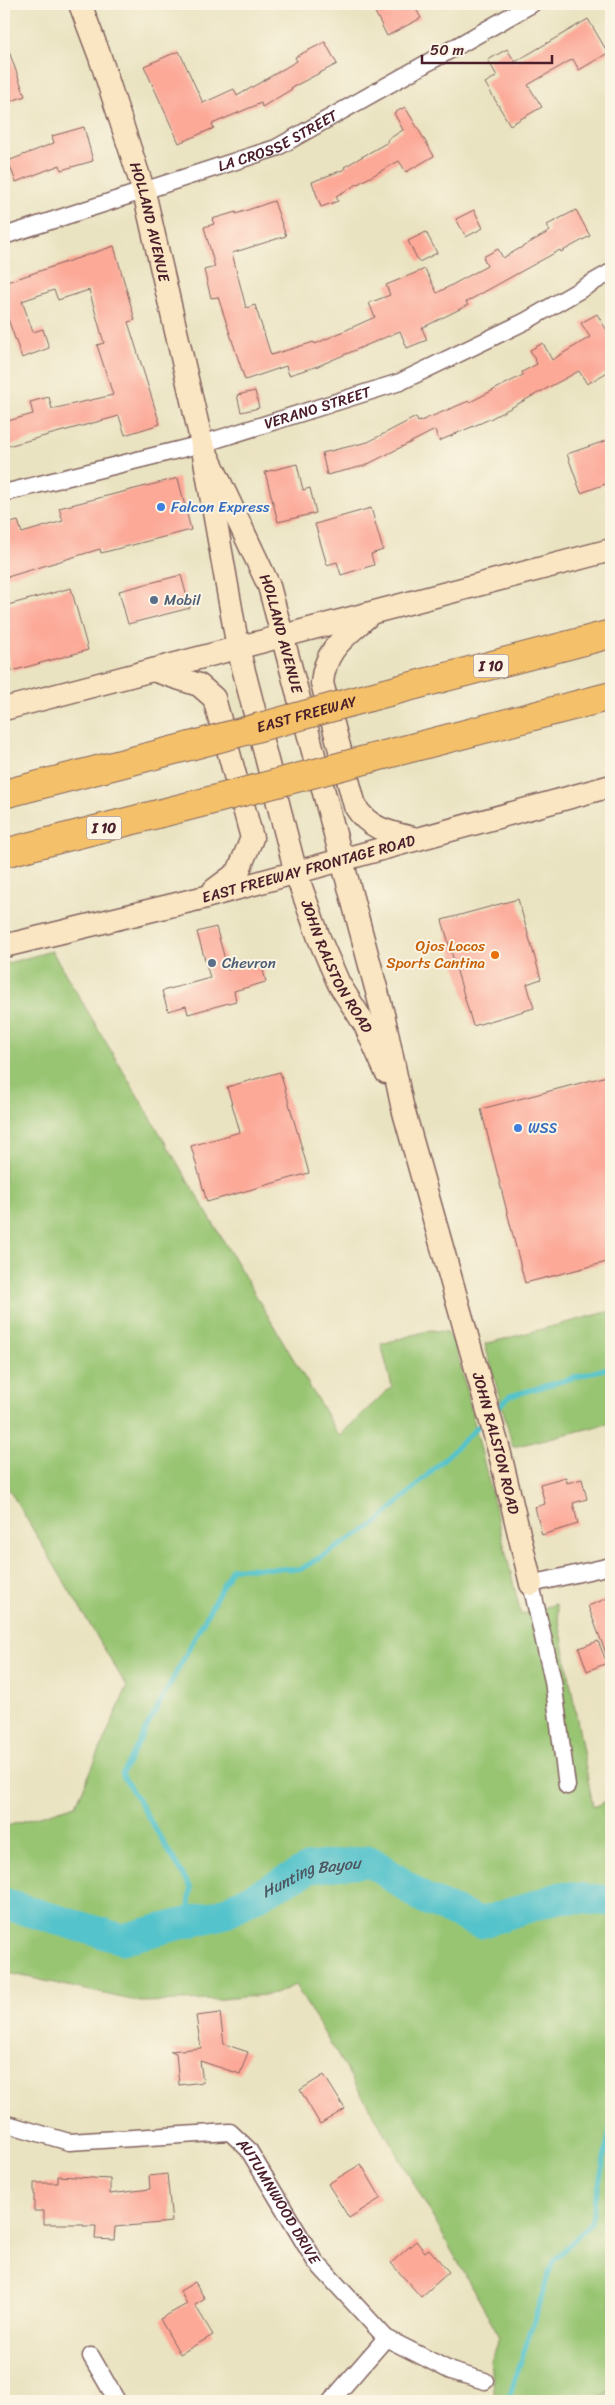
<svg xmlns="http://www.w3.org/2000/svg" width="615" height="2405" font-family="Sriracha,sans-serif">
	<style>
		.green { fill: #98c572; stroke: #71724e }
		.forest { fill: #7aaa64; stroke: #626448 }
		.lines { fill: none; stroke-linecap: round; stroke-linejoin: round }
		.stream { stroke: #55c3cb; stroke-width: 5 }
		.river { stroke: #55c3cb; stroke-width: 31 }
		.building { fill: #fca998 }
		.street-casing { stroke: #826460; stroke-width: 19 }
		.secondary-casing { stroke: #826460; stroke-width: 25 }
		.highway-casing { stroke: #826460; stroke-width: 30 }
		.street { stroke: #fff; stroke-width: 16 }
		.secondary { stroke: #fbe6c3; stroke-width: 22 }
		.highway { stroke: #f4c16a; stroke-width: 28 }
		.highway-bridge-casing { stroke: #826460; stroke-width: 30; stroke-linecap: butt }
		.highway-bridge { stroke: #f4c16a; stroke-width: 28 }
		.shop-dot { fill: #3f7fe0; stroke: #fcf5e5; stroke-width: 2 }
		.service-dot { fill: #5c6f8a; stroke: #fcf5e5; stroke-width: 2 }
		.food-dot { fill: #e8710a; stroke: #fcf5e5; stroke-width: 2 }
		.labels { text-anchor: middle; stroke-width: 4; stroke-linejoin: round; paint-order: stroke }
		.shield { fill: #fcf5e5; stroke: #7f5f63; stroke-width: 1 }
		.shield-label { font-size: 14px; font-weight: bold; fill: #4a1f2b }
		.street-label { font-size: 15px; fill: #4a1f2b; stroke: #fcf5e5 }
		.shop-label { font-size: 15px; fill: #366cbe; stroke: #fcf5e5; text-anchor: start }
		.service-label { font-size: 15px; fill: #4e5e75; stroke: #fcf5e5; text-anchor: start }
		.food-label { font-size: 15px; fill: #c56008; stroke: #fcf5e5; text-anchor: end }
		.water-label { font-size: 16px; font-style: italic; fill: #4e5863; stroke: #fcf5e5 }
	</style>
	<rect width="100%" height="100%" fill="#fcf5e5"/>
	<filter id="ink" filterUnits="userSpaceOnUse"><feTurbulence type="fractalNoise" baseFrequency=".02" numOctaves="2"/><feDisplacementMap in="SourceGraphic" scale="10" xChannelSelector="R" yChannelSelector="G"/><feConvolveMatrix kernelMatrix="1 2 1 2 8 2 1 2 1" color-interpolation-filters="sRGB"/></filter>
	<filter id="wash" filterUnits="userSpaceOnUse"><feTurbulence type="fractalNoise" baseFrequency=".0096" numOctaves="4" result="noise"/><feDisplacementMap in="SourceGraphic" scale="20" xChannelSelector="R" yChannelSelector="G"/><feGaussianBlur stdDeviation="1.12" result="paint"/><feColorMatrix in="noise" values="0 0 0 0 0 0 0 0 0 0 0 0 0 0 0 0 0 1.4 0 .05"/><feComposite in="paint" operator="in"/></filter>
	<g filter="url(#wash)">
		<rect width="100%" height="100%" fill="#eae3c1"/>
		<path class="green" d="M52 951 339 1436 392 1386 381 1344 431 1330 447 1332 456 1347 521 1615 556 1604 593 1807 611 1799V2390L591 2401H495L491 2361 500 2337 391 2143 295 1985 275 1994 212 2000 141 2002 4 1972V1827L76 1805 127 1687 4 1481V964Z
			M611 1311V1423L513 1447 485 1344Z"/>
		<path class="forest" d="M611 2390V2401H591Z"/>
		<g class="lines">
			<path class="stream" d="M494 1411 510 1396 611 1367
				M187 1924 191 1888 122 1774 232 1568 301 1569 377 1523 485 1420
				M508 2401 553 2261 591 2223 611 2124"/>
			<path class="river" id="s1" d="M4 1904 122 1939 222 1914 310 1868 370 1861 423 1898 480 1923 561 1897 611 1901"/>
		</g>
		<g id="blocks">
			<path class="building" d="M382 4H413L421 18 387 36 373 8Z
				M588 19 608 53 579 70 573 59 528 85 542 107 510 125 485 83 497 76 488 60 507 49 515 62Z
				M325 42 337 64 291 88 292 89 262 107 261 103 212 124 214 128 179 143 144 66 179 51 203 103 234 89 237 96 297 61 295 57Z
				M4 43H6L25 96 4 104Z
				M405 107 434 156 406 172 399 161 336 196 338 201 321 207 312 182 345 169 344 167 388 142 387 140 403 130 394 113Z
				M84 127 93 161 61 170 60 165 16 182 8 161 54 143 52 136Z
				M274 201 286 236 232 253 246 308 255 305 271 355 314 342 315 344 375 317 369 303 390 295 386 285 425 269 437 293 487 266 483 257 498 249 503 258 550 231 547 225 576 210 590 236 561 252 560 250 466 302 468 305 422 328 427 340 407 348 400 331 318 366 289 375 286 366 245 380 218 297 211 298 204 270 215 267 204 227 214 224 212 219 236 212V214Z
				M474 210 483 228 466 237 456 219Z
				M426 232 437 253 419 262 408 241Z
				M114 246 135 320 128 322 160 424 125 435 119 416 4 447V422L33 414 30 402 49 397 52 409 113 395 97 345 104 343 89 290 58 300 54 290 22 301 33 332 43 329 49 348 22 358 8 319 4 320V283Z
				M597 314 611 337V370L587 384 579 371 490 419 439 441 435 430 364 466 327 475 322 453 368 442 416 417 418 422 469 401 470 402 523 375 522 372 537 364 530 350 543 343 552 360 590 337 581 323Z
				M255 391 259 408 241 412 237 395Z
				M611 439V482L581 493 567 454Z
				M297 464 303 490 310 488 316 513 278 522 265 472Z
				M178 478 191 530 101 553 100 549 4 578V540L7 539 4 525 18 521 22 533 63 521 59 508Z
				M371 508 383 550 371 554 374 565 341 575 337 562 327 565 315 524Z
				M181 575 190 608 128 624 119 591Z
				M71 588 88 650 12 671 4 641V606Z
				M518 899 541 979 527 984 534 1008 473 1026 442 920Z
				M216 927 228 970 261 962 266 982 234 991 236 1001 188 1014 186 1006 168 1011 162 991 210 978 197 932Z
				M280 1072 309 1173 207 1202 191 1146 240 1132 227 1087Z
				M611 1075V1261L525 1283 481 1109Z
				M566 1477 567 1483 582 1479 587 1499 573 1503 578 1524 542 1535 535 1507 545 1504 540 1484Z
				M611 1597V1664H610L588 1606Z
				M598 1641 607 1663 587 1671 579 1648Z
				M220 2013 224 2044 248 2052 240 2074 200 2061 203 2082 179 2085 176 2053 170 2051 201 2048 196 2016Z
				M324 2075 345 2109 320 2124 300 2090Z
				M361 2164 381 2198 349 2218 328 2184Z
				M167 2174 172 2222 115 2227 114 2240 95 2239 96 2226H83V2224H44V2211H34V2183H58V2176L110 2179V2194L150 2189 149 2176Z
				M416 2241 425 2252 429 2249 449 2272 421 2297 391 2263Z
				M195 2282 205 2299 195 2305 213 2335 180 2354 160 2319 187 2304 180 2291Z"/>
		</g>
	</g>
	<g filter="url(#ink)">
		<use href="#blocks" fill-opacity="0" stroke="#826460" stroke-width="1"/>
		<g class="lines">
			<g class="street-casing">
				<g id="street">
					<path id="s2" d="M4 236 276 148 532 4"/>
					<path id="s3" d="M4 493 202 444 400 382 526 321 611 272"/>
					<path d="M567 1786 553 1681 531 1584 611 1566"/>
					<path id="s4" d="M4 2123 69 2142 230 2132 248 2149 315 2261 386 2338 451 2371 485 2381"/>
					<path d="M91 2356 117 2401"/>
					<path d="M331 2401 386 2338"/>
				</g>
			</g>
			<g class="secondary-casing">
				<g id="secondary">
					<path id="s5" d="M80 4 100 57 144 192 202 444 238 648 296 873 319 938 339 984 365 1025 386 1072"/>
					<path id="s6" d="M202 444 269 586 384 1018 402 1105 499 1450 531 1584"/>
					<path d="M368 616C344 638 325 649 322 683L355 806C369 830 392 833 417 839"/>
					<path d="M153 670 199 685 214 698 252 838 238 872 214 890"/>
					<path d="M4 709 611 550"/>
					<path id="s7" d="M4 946 206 897 611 786"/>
				</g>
			</g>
			<g class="highway-casing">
				<path id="highway" d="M370 697 611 634
					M384 755 611 696
					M4 794 190 746
					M4 853 205 802"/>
			</g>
			<use href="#street" class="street"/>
			<use href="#secondary" class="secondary"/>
			<use href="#highway" class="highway"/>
			<g class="highway-bridge-casing">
				<g id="highway-bridge">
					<path id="s8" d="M190 746 370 697"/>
					<path d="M205 802 384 755"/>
				</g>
			</g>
			<use href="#highway-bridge" class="highway-bridge"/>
		</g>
	</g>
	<g class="shop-dot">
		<circle cx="161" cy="507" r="5"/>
		<circle cx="518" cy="1128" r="5"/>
	</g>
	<g class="service-dot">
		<circle cx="154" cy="600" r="5"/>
		<circle cx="212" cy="963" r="5"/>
	</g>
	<circle class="food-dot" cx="495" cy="955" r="5"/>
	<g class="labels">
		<g class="shield">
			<rect x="473.5" y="654.5" width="35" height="23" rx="4"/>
			<rect x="86.5" y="816.5" width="35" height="23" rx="4"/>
		</g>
		<g class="shield-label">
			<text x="491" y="671">I 10</text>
			<text x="104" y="833">I 10</text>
		</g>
		<g class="street-label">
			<text dy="5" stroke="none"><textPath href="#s2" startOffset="290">LA CROSSE STREET</textPath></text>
			<text dy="5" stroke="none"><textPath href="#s5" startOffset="229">HOLLAND AVENUE</textPath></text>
			<text dy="5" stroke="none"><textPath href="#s3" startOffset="325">VERANO STREET</textPath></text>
			<text dy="5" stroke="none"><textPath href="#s6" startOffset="206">HOLLAND AVENUE</textPath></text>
			<text dy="5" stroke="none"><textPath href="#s8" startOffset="121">EAST FREEWAY</textPath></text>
			<text dy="5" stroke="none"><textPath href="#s7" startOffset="314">EAST FREEWAY FRONTAGE ROAD</textPath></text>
			<text dy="5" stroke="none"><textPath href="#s5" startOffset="999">JOHN RALSTON ROAD</textPath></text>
			<text dy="5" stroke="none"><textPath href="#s6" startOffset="1044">JOHN RALSTON ROAD</textPath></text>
			<text dy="5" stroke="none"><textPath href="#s4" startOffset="314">AUTUMNWOOD DRIVE</textPath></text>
		</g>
		<g class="shop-label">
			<text x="171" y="512">Falcon Express</text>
			<text x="528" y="1133">WSS</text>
		</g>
		<g class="service-label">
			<text x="164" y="605">Mobil</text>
			<text x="222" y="968">Chevron</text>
		</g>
		<g class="food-label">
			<text x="485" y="951">Ojos Locos<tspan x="485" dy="17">Sports Cantina</tspan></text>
		</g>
		<g class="water-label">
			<text dy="6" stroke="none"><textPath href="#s1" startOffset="324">Hunting Bayou</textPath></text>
		</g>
	</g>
	<rect width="615" height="2405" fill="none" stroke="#fcf5e5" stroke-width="20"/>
	<path d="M422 55v8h130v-8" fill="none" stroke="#4a1f2b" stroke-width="2.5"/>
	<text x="430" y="55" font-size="15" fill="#4a1f2b" stroke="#fcf5e5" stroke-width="4" paint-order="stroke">50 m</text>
</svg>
